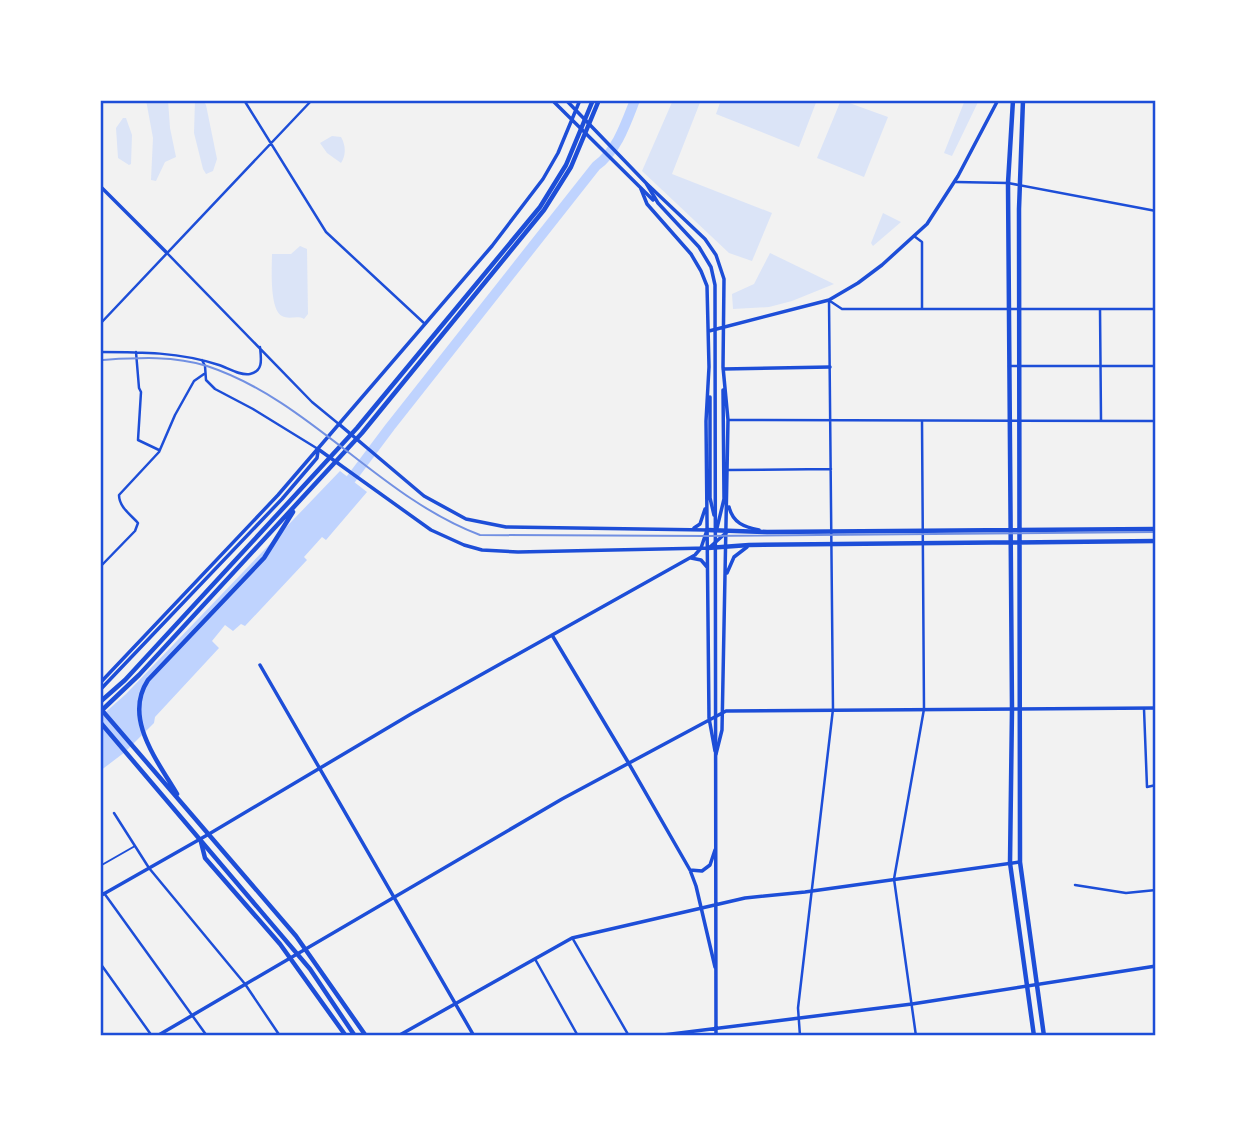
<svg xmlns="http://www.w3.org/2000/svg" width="1256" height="1136" font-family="Quicksand,sans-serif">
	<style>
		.green { fill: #dbe4f7 }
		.water { fill: #bfd3fe }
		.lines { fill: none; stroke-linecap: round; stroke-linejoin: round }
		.river { stroke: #bfd3fe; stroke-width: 10 }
		.service { stroke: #1d4ed8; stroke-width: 2 }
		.minor { stroke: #1d4ed8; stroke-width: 2.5 }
		.tertiary { stroke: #1d4ed8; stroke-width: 3.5 }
		.secondary { stroke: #1d4ed8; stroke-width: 3.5 }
		.primary { stroke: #1d4ed8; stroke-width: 4.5 }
		.trunk { stroke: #1d4ed8; stroke-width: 4.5 }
		.tram { stroke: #7290e2; stroke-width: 2 }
		.neatline { fill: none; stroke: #1d4ed8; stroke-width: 2.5 }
	</style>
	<rect width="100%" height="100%" fill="#f2f2f2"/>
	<path class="green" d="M146 100H168L170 128 176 157 165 162 156 181 151 180 153 138Z
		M195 100H203L206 105 217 159 213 171 206 174 203 169 194 133Z
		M673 100H701L672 174 772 213 752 261 729 253 642 171Z
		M721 100H817L799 147 716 114Z
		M841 100 888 117 864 177 817 158Z
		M965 100H979L952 156 944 153Z
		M123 118H126L132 135 131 164 129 165 118 158 116 128Z
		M332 136 341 137C346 146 346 155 341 163L327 153 320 143Z
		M883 213 901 222 873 246 871 243Z
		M300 246 307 249 308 314 304 319C297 315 289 320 282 316 269 309 272 267 272 254H291Z
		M770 253 834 284 792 301 769 307 733 309 732 294 754 284Z"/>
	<path class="water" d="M340 471 367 492 326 540 322 537 304 557 307 560 245 626 241 624 233 631 225 625 212 641 219 648 155 717 154 723 125 752 100 771V717L126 694Z"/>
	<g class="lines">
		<path class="river" d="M351 479 390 427 596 166C617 151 626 123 635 100"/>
		<path class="service" d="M100 866 135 846"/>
		<path class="minor" d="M244 100 326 232 425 324
			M956 182 1008 183 1156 211
			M914 236 922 242V309
			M167 253 312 402 340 425
			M830 301 842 309H1156
			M1100 309 1101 420
			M100 324 312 100
			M100 352C140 352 180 352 219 365 228 368 240 376 250 374 264 371 261 358 260 347
			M136 352 139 388 141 392 138 440 159 450
			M202 360 205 366 206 380 215 389 253 409 318 449
			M1009 366H1156
			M729 420 1156 421
			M727 470 831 469
			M100 567 135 531 138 523C131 515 119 507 119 495L159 452 175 415 194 381 204 374
			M1144 709 1147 787 1156 785
			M114 813 149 868 245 984 280 1036
			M1075 885 1126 893 1156 890
			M104 893 207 1036
			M573 939 629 1036
			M535 959 578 1036
			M100 963 152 1036
			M800 1036 798 1008 833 709 829 300
			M916 1036 894 879 924 709 922 421"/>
		<path class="tertiary" d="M647 184 705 239 716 255 724 279 723 367 728 420 722 730 716 754
			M100 186 167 253
			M641 189 647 204 691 254 701 271 707 286 709 367 706 421 709 718 715 751
			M709 331 829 300 858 283 882 265 927 224 958 176 998 100
			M723 369 830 367
			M710 397V498L714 515
			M340 425 424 496 466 519 506 527 707 530
			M318 449 431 530 464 545 482 550 518 552 708 548
			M729 507C733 523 744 527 759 530
			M694 528 700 524 705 509
			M717 528 724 499 723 390
			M710 547 727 532
			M691 558 701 560 707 567
			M727 573 734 557 747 547
			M552 635 628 762 690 870 696 886 715 967
			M260 665 474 1036
			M690 870 702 871 710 865 715 850
			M100 896 209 834 411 714 695 555 701 548 707 530
			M157 1036 562 799 726 711 1156 708"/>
		<path class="secondary" d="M552 100 653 200
			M566 100 646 183 658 203 699 247 711 267 715 285 716 1036
			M100 683 278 495 492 246 543 179 558 153 580 100
			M100 690 282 499 317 458 318 451
			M398 1036 572 938 745 898 805 892 1020 862
			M655 1036 912 1004 1156 966"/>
		<path class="primary" d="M1013 100 1008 183 1012 709 1010 863 1034 1036
			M1023 100 1019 209 1020 862 1044 1036
			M707 530 767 532 1156 529
			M708 548 749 545 1156 541
			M201 842 205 858 280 944 346 1036"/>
		<path class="trunk" d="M100 702 125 680 357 428 540 207 566 165 593 100
			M100 708 296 936 366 1036
			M100 712 139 675 362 433 544 210 571 167 599 100
			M100 722 310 969 355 1036
			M177 794C157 760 123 718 148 680L264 558 293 512"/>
		<path class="tram" d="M100 360C135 358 172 355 207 366 310 400 379 497 480 535L705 536 1156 532"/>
	</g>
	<rect width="1256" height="1136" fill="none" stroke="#ffffff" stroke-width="203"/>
	<rect x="102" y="102" width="1052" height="932" class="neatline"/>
</svg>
